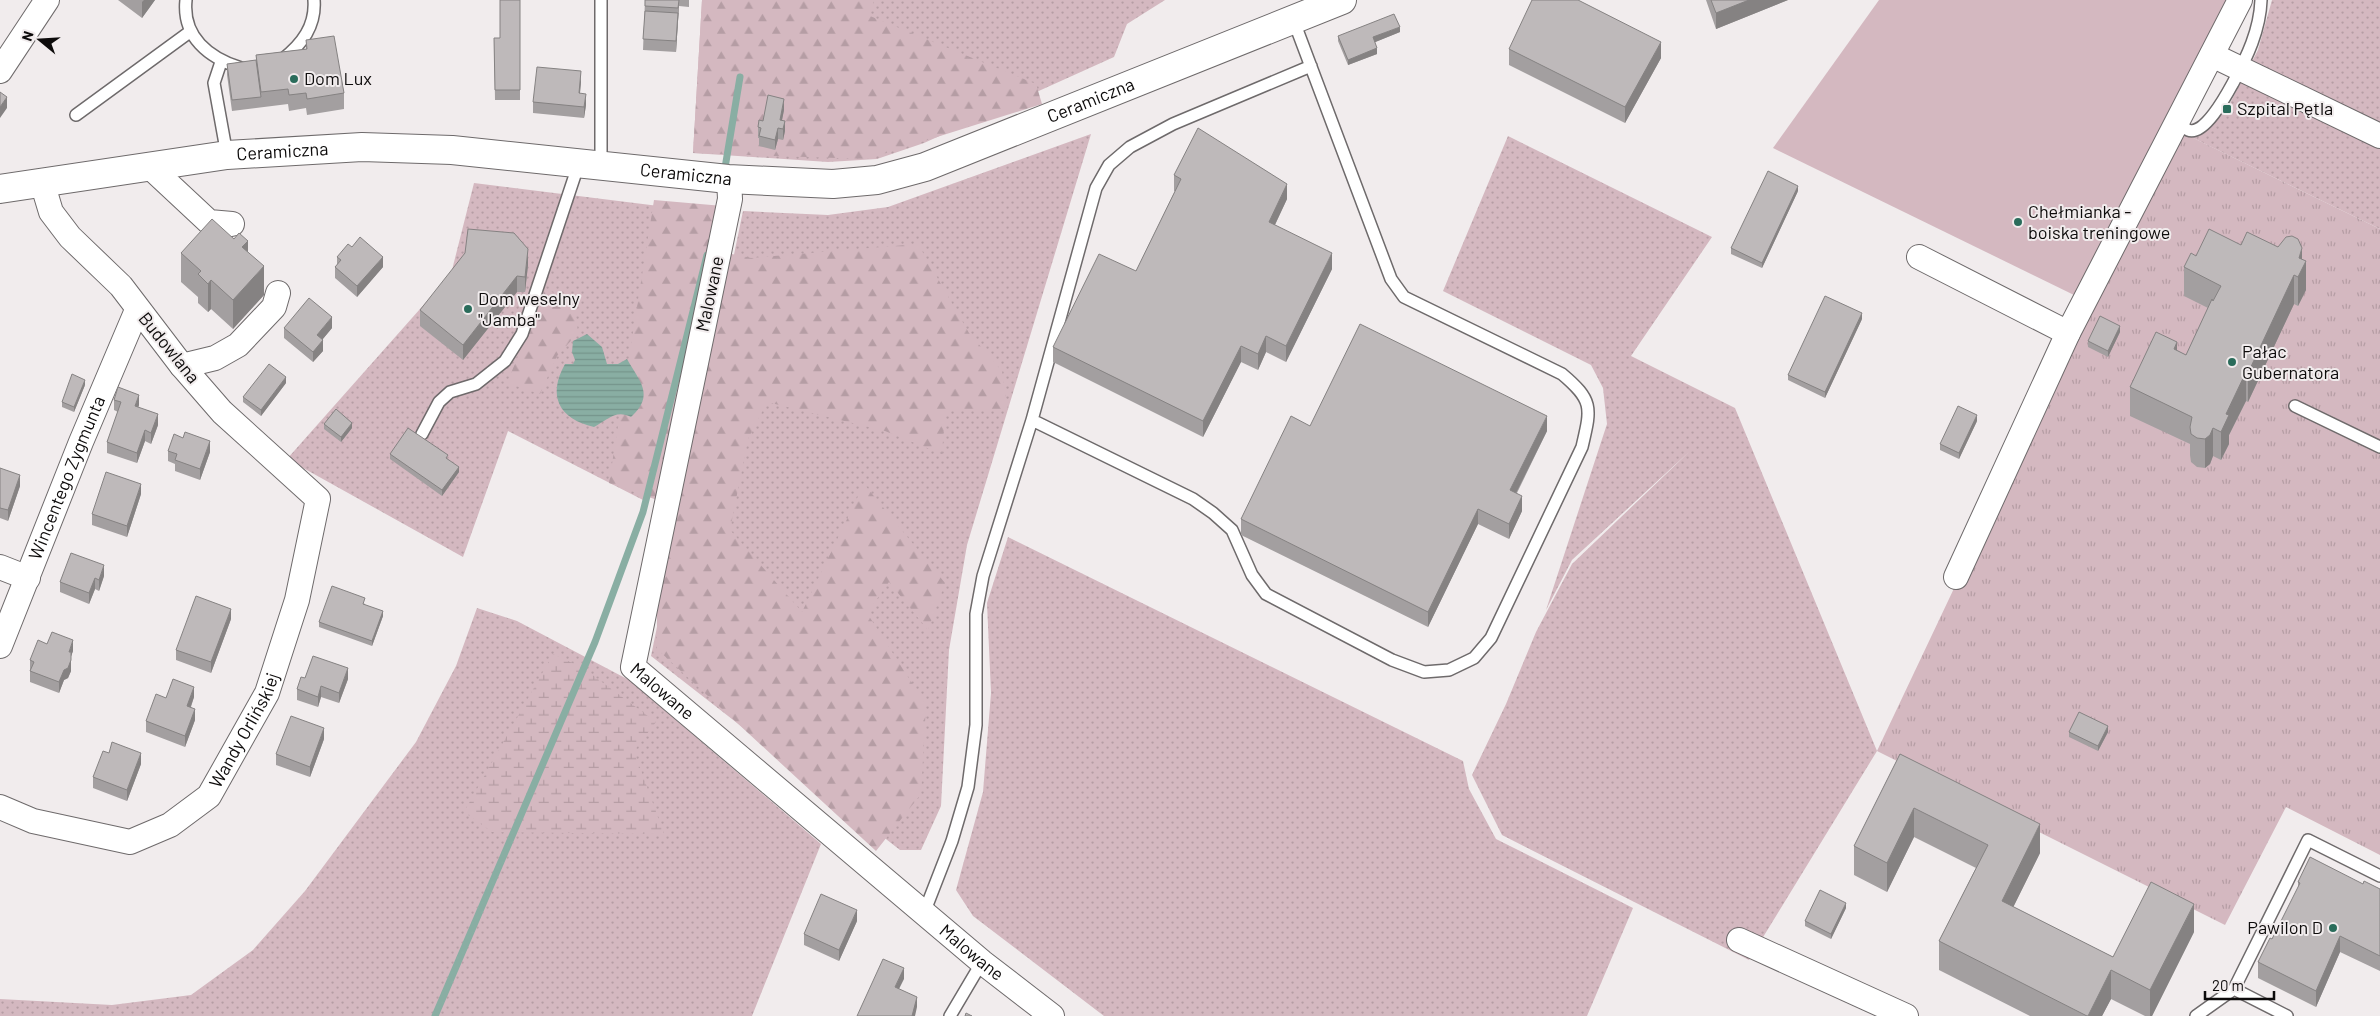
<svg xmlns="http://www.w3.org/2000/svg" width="2380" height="1016" font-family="Barlow,sans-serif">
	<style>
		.grass { fill: url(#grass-dots) }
		.forest { fill: url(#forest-firs) }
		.wetland { fill: url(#wetland-marsh) }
		.park { fill: url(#park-tufts) }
		.pitch { fill: #d4b8c0 }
		.water { fill: url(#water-rules) }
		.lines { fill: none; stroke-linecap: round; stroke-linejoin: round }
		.stream { stroke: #89aea3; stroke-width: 7 }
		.lane-casing { stroke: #6e6a6b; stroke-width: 14 }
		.street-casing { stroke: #6e6a6b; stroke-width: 26 }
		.secondary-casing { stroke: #6e6a6b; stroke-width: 30 }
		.lane { stroke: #fff; stroke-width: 11 }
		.street { stroke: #fff; stroke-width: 24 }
		.secondary { stroke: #fff; stroke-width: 28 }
		.wall { fill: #a39fa0 }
		.shaded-wall { fill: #858282 }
		.building { fill: #beb9ba; stroke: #858282 }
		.poi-dot { fill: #2a6c5b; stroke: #f1eced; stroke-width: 2 }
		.labels { text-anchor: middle; stroke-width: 4; stroke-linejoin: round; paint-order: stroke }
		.poi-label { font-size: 18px; fill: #0d0b0b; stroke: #f1eced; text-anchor: start }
		.street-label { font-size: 18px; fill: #0d0b0b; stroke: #f1eced }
	</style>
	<defs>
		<pattern id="grass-dots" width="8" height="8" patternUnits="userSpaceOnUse" patternTransform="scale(1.25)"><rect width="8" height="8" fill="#d4b8c0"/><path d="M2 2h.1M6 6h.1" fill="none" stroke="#b59da4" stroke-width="1.8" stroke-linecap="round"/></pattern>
		<pattern id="forest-firs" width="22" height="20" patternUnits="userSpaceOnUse" patternTransform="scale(1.25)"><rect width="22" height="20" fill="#d4b8c0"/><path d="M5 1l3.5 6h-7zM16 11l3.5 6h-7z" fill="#b59da4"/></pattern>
		<pattern id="wetland-marsh" width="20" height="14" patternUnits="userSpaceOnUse" patternTransform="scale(1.25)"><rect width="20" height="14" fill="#d4b8c0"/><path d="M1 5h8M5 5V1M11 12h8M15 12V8" fill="none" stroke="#b59da4"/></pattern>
		<pattern id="park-tufts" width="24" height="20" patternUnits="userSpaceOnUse" patternTransform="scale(1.25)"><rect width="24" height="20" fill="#d4b8c0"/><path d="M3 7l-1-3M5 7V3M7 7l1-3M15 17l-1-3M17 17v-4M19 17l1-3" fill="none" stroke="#b59da4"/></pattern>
		<pattern id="water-rules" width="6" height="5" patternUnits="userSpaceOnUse" patternTransform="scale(1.25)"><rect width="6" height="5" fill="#89aea3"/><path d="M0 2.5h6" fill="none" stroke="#75948b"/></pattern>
	</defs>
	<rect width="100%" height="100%" fill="#f1eced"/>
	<path class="grass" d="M702 0H1165L1127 24 1114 57 924 143 877 159 828 162 693 153Z
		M2272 0H2380V229L2189 136 2211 127 2228 107 2258 50Z
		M1091 134 967 545 949 650 941 806 921 850H900L651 656 743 211 828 215 888 207Z
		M1508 136 1712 237 1631 356 1735 408 1877 751 1749 960 1502 835 1472 775 1506 704 1536 632 1572 564 1690 451 1572 560 1546 610 1607 424 1603 388 1591 365 1443 291Z
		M474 183 707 212 645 501 508 431 463 557 287 459 451 274Z
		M1008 537 1463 761 1469 789 1496 839 1633 908 1587 1016H1104L973 916 956 890 983 792 991 693 987 603Z
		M477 608 517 621 629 680 821 844 752 1016H0V999L112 1005 191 995 253 950 305 891 416 742 456 666Z"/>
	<path class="forest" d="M702 0H874L870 16 1036 84 1042 104 867 159 693 153Z
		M654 200 723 206 660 501 609 483Z
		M918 244 969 333 1002 371 1008 410 945 411 942 454 885 431 767 402 748 439 730 530 802 612 864 484 945 583 928 630 889 582 867 613 926 705 921 794 876 851 657 649V584L727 253 751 258Z
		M545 290 574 299 578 333 557 356 540 394 507 383Z"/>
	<path class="wetland" d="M553 654 583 668 656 722 634 751 664 834 492 832 464 812Z"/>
	<path class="park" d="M2177 130 2380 229V855L2286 807 2225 925 1877 751 2038 411Z"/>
	<path class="pitch" d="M1879 0H2226L2074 295 1773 148Z"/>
	<path class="water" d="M587 334 602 347 607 364H618L627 359C640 382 655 395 631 417 616 409 607 420 594 427 559 419 547 396 565 364H573L575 360 572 352 573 341Z"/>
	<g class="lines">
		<path class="stream" d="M724 174 740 77
			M435 1016 595 642 643 512 707 255"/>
		<g class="lane-casing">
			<path id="lane" d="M186 0C182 37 209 58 241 68
				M1293 19 1391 279 1404 297 1562 374C1594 401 1591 408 1582 447L1491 638 1474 658 1449 670 1424 672 1392 660 1266 594 1252 575 1232 530 1213 513 1193 499 1032 420 1096 188 1109 165 1130 147 1173 124 1311 66
				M283 59C302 44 316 26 314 0
				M221 62 214 83 227 155
				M76 115 191 31
				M2182 117C2182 122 2183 128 2188 130 2204 137 2227 94 2233 83 2247 57 2260 30 2261 0
				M601 165V0
				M2295 406 2380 447
				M422 434 439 402 450 392 476 384 505 361 522 334 579 163
				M924 913 952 841 968 787 976 725V614L983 576 1032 420
				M2234 989 2287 1016
				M950 1016 982 962
				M2196 1016 2234 989 2308 840 2380 876"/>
		</g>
		<g class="street-casing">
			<g id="street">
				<path d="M2212 55 2380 136"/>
				<path d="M0 71 47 0"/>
				<path d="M149 166 209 222 232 224"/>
				<path id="s1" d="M729 179 730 199 633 667 982 962 1052 1016"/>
				<path d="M1919 257 2068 333"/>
				<path d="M182 366 215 358 238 345 274 307 278 293"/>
				<path d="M0 567 28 578"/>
				<path d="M1956 577 2068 333 2240 0"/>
				<path id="s2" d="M0 646 81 442 137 310"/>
				<path id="s3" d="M0 807 33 821 130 842 170 825 209 796 267 693 297 600 318 499 222 412 182 366 121 286 70 237 51 212 42 182"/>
				<path d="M1739 940 1906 1016"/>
			</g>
		</g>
		<g class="secondary-casing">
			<g id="secondary">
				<path id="s4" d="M0 189 227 155 362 147 452 150 728 179 833 184 877 180 925 167 1342 0"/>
			</g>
		</g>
		<use href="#lane" class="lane"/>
		<use href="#street" class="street"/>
		<use href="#secondary" class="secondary"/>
	</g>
	<path class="wall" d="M118 0H155L142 18Z
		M520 0V100H495L494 38H500Z
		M645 0H689V7L679 6 676 52 643 50Z
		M1706 0H1788L1716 29Z
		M1400 32 1375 42 1377 54 1348 65 1338 41V36Z
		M306 40 344 93V109L307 115 306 108 289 111 288 104 232 111 227 75V64L256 60V55L306 49Z
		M1509 49 1661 58 1625 123 1509 65Z
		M581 81 580 93 586 105 584 118 533 113V102Z
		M784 110 782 120 785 131 783 140 778 139 775 150 759 146V138H758V127L763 121Z
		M1174 175 1287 199 1275 225 1332 269 1286 362 1266 352 1258 370 1241 362 1203 437 1053 362V347L1136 271 1175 191H1174Z
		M1798 191 1762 268 1731 254V248Z
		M2241 245 2278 247 2302 259 2306 290 2298 306 2294 304 2248 402 2246 401 2229 435V444L2221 460 2213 456 2210 464 2205 468 2197 467 2191 462 2190 455V444L2130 416V387L2177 350 2186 355 2208 308 2184 296V267L2196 256Z
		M352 247 383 267 357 297 335 278V267L337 265V257Z
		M248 252 264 295 233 329 211 309 208 312 198 303V297L181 282V253Z
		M528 265 525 292H517L463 360 420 326V310Z
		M1862 319 1825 398 1788 380V375Z
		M284 328H332L322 340 323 351 313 362 284 338Z
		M2120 332 2108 357 2088 347V341Z
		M286 383 261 416 243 402V397Z
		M85 385 74 412 62 407V402Z
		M114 400 139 405 138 407 158 425 151 444 145 441 137 463 107 453V442L118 412 114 410Z
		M1977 421 1959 459 1940 450V444Z
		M324 424 352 428 341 442 324 429Z
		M1310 426 1547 431 1517 493 1522 511 1509 539 1478 524 1428 627 1241 535V519Z
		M168 451 210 452 200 480 175 471V464L168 461Z
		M390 454 448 460 459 472 442 496 390 459Z
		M0 468 20 486 8 521 0 518Z
		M141 494 127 537 92 525V514Z
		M104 576 99 591 95 589 89 604 60 592V582Z
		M365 603 364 604 383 616 372 646 319 627V622Z
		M231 619 211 673 176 660V650Z
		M47 644 73 651 71 656V671L68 678 64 680 59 693 30 682V660Z
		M305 678 348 679 339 703 321 697 318 707 297 700V689Z
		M194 697 191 707 195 720 185 747 146 732V721L166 698Z
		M2069 732H2108L2098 751 2069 737Z
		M324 739 310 777 276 765V754Z
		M109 753 141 764 127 801 93 788V777Z
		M1900 754 2040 853 2013 907 2113 957 2194 932 2152 1016H2145L2111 999 2102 1016H2030L1939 970V941L1976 868 1914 837 1887 892 1854 875V846Z
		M2298 882 2363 884 2380 889V971L2340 952 2316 1007 2258 978V962L2272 939 2298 889Z
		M1846 908 1831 939 1805 926V921Z
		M857 921 839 961 804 945V934Z"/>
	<path class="shaded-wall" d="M144 0H155L142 18V2Z
		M679 0V6L676 52V41Z
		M1749 0H1788L1716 29V13Z
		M1400 27V32L1373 43V37Z
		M1661 42V58L1625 123V107Z
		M1377 48V54L1348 65V60Z
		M581 71V81L579 104V93Z
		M586 94V105L584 118V107Z
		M7 97V108L0 118V107Z
		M784 99V110L780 130V120Z
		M785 121V131L783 140V129Z
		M778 128V139L775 150V140Z
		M1287 184V199L1269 237V222Z
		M1798 186V191L1762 268V263Z
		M248 241V269L242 247Z
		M2302 248V268L2306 261V290L2298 306V277L2299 258Z
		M528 249V265L525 292V277Z
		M1332 253V269L1286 362V346Z
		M383 257V267L357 297V286Z
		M264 266V295L233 329V300Z
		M2294 275V304L2248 402V373Z
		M517 276V292L463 360V345Z
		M211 280V309L208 312V284Z
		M1862 313V319L1825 398V392Z
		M332 317V328L317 346V335Z
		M2120 326V332L2108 357V351Z
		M1266 336V352L1258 370V354Z
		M323 340V351L313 362V352Z
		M2177 342V371L2174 349Z
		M1241 346V362L1203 437V421Z
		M2246 372V401L2229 435V444L2221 460V432L2226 414Z
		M286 377V383L261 416V410Z
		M85 380V385L74 412V407Z
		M139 395V405L135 417V406Z
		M158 414V425L151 444V433Z
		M1977 415V421L1959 459V453Z
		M1547 416V431L1510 505V490Z
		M352 423V428L341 442V437Z
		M2213 428V456L2210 464 2205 468V439Z
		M145 430V441L137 463V453Z
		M210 441V452L200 480V469Z
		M459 467V472L442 496V490Z
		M20 475V486L8 521V510Z
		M141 484V494L127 537V526Z
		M1522 496V511L1509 539V524Z
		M1478 509V524L1428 627V612Z
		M104 565V576L99 591V580Z
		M95 578V589L89 604V593Z
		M231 609V619L211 673V662Z
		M383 611V616L372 646V641Z
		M73 640V651L69 662V652Z
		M71 660V671L68 678 64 680 59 693V682L64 670Z
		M348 668V679L339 703V693Z
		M321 686V697L318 707V697Z
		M194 687V697L187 717V706Z
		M195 709V720L185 747V736Z
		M2108 726V732L2098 751V746Z
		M324 728V739L310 777V767Z
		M141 753V764L127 801V790Z
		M1914 808V837L1887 892V863Z
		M2040 824V853L2002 930V901Z
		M1846 903V908L1831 939V934Z
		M2194 904V932L2152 1016H2150V990Z
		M857 910V921L839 961V950Z
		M2340 936V952L2316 1007V991Z
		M904 968V979L895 997V987Z
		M2111 970V999L2102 1016H2088Z
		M917 997V1007L915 1016H911Z"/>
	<path class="building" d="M500 0H520V90H495L494 38H500Z
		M645 0H679L678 8 645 6Z
		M1532 0H1578L1661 42 1625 107 1509 49Z
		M1711 0H1749L1716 13Z
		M645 11 678 13 676 41 643 39Z
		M1394 14 1400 27 1373 37 1377 48 1348 60 1338 36Z
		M334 36 344 93 307 99 306 93 289 95 288 89 261 92 256 55 307 49 306 40Z
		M256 60 261 97 232 100 227 64Z
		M537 67 581 71 579 93 586 94 584 107 533 102Z
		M0 92 7 97 0 107Z
		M768 95 784 99 780 120 785 121 783 129 778 128 775 140 759 136 761 128 758 127 759 120 763 121Z
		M1198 128 1287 184 1269 222 1332 253 1286 346 1266 336 1258 354 1241 346 1203 421 1053 347 1099 254 1136 271 1181 179 1174 175Z
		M1768 171 1798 186 1762 263 1731 248Z
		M212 219 234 239 239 233 248 241 242 247 264 266 233 300 211 280 208 284 198 274 201 271 181 253Z
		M468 229 514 233 528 249 525 277 517 276 463 345 420 310 465 253Z
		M2209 229 2241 245 2247 232 2278 247 2286 237 2292 236 2298 239 2302 248 2299 258 2306 261 2298 277 2294 275 2248 373 2246 372 2226 414 2229 415 2221 432 2213 428 2210 435 2205 439 2197 438 2191 434 2190 427 2192 417 2130 387 2156 332 2177 342 2174 349 2186 355 2212 299 2213 301 2221 286 2184 267 2191 253 2196 256Z
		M360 237 383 257 357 286 335 267 341 260 337 257 348 244 352 247Z
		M1825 296 1862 313 1825 392 1788 375Z
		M309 298 332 317 317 335 323 340 313 352 284 328Z
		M2100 316 2120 326 2108 351 2088 341Z
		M1360 324 1547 416 1510 490 1522 496 1509 524 1478 509 1428 612 1241 519 1291 416 1310 426Z
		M269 364 286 377 261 410 243 397Z
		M72 374 85 380 74 407 62 402Z
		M118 387 139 395 135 406 158 414 151 433 145 430 137 453 107 442 121 402 114 400Z
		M1958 406 1977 415 1959 453 1940 444Z
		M336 409 352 423 341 437 324 424Z
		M408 428 448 455 446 458 459 467 442 490 390 454Z
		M185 432 210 441 200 469 175 460 177 454 168 451 174 434 183 438Z
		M0 468 20 475 8 510 0 508Z
		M106 472 141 484 127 526 92 514Z
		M71 553 104 565 99 580 95 578 89 593 60 582Z
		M332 586 365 598 363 604 383 611 372 641 319 622Z
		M196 596 231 609 211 662 176 650Z
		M52 632 73 640 69 652H71V660L68 668 64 670 59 682 30 671 34 662 30 660 38 640 47 644Z
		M313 656 348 668 339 693 321 686 318 697 297 689 301 677 305 678Z
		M173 679 194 687 187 706 195 709 185 736 146 721 156 694 166 698Z
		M2079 712 2108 726 2098 746 2069 732Z
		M291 716 324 728 310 767 276 754Z
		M112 742 141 753 127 790 93 777 103 751 109 753Z
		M1900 754 2040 824 2002 901 2113 957 2151 882 2194 904 2150 990 2111 970 2088 1016H2087L1939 941 1988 845 1914 808 1887 863 1854 846Z
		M2310 857 2363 884 2364 881 2380 889V956L2340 936 2316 991 2258 962 2270 938 2272 939 2300 883 2298 882Z
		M1820 890 1846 903 1831 934 1805 921Z
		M821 894 857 910 839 950 804 934Z
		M883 959 904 968 895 987 917 997 912 1016H857Z
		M966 1013 972 1016H965Z"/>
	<g class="poi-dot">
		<circle cx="294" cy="79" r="5"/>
		<rect x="2222" y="104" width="10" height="10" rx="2.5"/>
		<circle cx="2018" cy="222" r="5"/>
		<circle cx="468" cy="309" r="5"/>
		<circle cx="2232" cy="362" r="5"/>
		<circle cx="2333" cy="928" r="5"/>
	</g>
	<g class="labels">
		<g class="poi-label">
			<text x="304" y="85">Dom Lux</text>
			<text x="2237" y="115">Szpital Pętla</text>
			<text x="2028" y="218">Chełmianka -<tspan x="2028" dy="21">boiska treningowe</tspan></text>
			<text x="478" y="305">Dom weselny<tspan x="478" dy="21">"Jamba"</tspan></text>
			<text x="2242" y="358">Pałac<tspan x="2242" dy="21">Gubernatora</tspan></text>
			<text x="2323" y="934" text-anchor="end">Pawilon D</text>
		</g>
		<g class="street-label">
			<text dy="6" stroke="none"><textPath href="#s4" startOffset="1110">Ceramiczna</textPath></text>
			<text dy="6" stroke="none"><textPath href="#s4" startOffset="285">Ceramiczna</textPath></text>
			<text dy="6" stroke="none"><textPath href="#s4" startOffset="690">Ceramiczna</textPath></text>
			<text transform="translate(710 294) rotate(-78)" y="6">Malowane</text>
			<text transform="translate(169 348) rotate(51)" y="6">Budowlana</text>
			<text dy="6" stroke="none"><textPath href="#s2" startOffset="181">Wincentego Zygmunta</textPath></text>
			<text dy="6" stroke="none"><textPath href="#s1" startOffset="536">Malowane</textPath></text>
			<text dy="6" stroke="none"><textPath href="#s3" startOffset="302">Wandy Orlińskiej</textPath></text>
			<text dy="6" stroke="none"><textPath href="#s1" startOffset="941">Malowane</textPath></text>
		</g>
	</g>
	<g transform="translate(40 40) rotate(288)" stroke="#f1eced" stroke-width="4" paint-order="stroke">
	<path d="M0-4L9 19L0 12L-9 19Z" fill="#0d0b0b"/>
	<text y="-8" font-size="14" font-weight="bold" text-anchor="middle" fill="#0d0b0b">N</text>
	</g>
	<path d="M2205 991v8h69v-8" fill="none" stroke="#0d0b0b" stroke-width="2.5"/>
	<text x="2212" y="991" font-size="15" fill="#0d0b0b" stroke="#f1eced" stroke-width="4" paint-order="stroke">20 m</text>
</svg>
